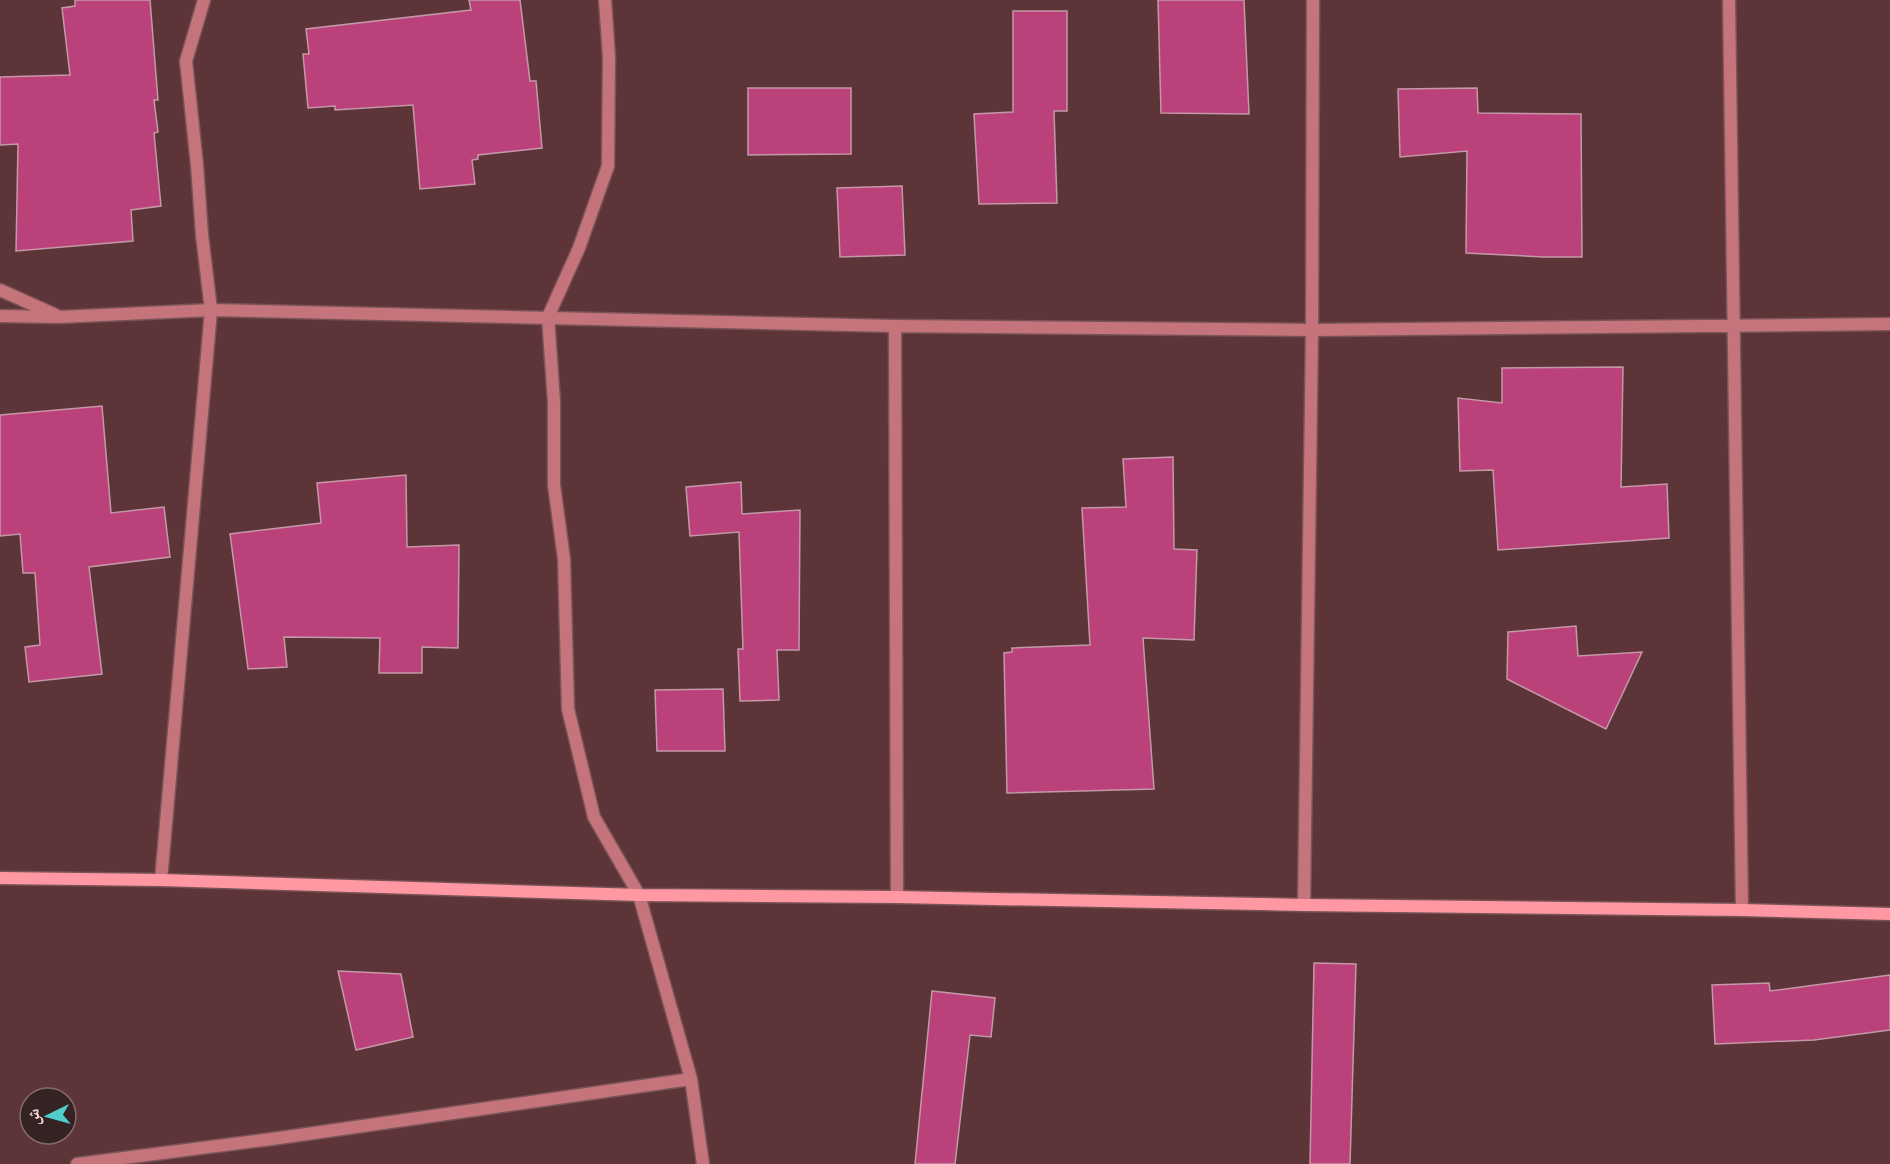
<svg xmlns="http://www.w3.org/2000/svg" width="1890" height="1164" font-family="Lora,'Noto Naskh Arabic',serif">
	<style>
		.building { fill: #bb417b; stroke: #c598a9; stroke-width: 1.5 }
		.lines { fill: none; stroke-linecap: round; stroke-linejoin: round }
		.street-casing { stroke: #795356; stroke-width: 15 }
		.secondary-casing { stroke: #795356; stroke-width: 15 }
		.street { stroke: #c5747c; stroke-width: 12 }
		.secondary { stroke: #ff98a2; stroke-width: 12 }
	</style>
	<rect width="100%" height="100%" fill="#5d3538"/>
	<path class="building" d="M75 0H150L158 100H154L158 132 154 133 161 206 131 210 133 241 16 251 18 144 0 145V77L70 75 62 8 75 6Z
		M469 0H520L530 81H536L542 148 478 155V159L472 160 475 184 420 189 413 105 335 110V106L308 108 303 54H309L306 29 471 10Z
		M1158 0H1244L1249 114 1161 113Z
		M1013 11H1067V111H1054L1057 203 979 204 974 114 1013 112Z
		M748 88H851V154L748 155Z
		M1477 88 1478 113 1581 114 1582 257H1543L1466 253 1467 151 1400 157 1398 89Z
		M902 186 905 255 840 257 837 188Z
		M1623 367 1621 487 1667 484 1669 538 1498 550 1493 470 1460 471 1458 398 1502 403V368Z
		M102 406 111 513 164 507 170 557 89 567 102 674 29 682 25 647 40 645 35 573H23L20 534 0 536V415Z
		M1173 457 1174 549 1197 550 1194 640 1143 638 1154 789 1007 793 1004 653 1012 652V648L1090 645 1082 508 1126 507 1123 459Z
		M406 475 407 547 459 545 458 648 422 647V673H379L380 638 284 637 287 667 248 669 230 534 321 523 317 483Z
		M741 482 742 514 800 510 799 650H777L779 700 740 701 738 649H743L739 532 690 536 686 487Z
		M1576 626 1578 656 1642 652 1606 729 1507 679 1508 632Z
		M723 689 725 751H657L655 690Z
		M1314 963 1356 964 1350 1164H1310Z
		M338 971 401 974 413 1037 356 1050Z
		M1890 975V1030L1814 1040 1715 1044 1712 985 1769 983 1770 991Z
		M932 991 995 998 991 1037 970 1035 955 1164H915Z"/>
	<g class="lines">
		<g class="street-casing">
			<path id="street" d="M605 0 609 57 608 166 579 248 548 317 554 402V485L564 559 568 709 594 817 639 895 691 1079 703 1164
				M1729 0 1742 910
				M0 290 56 315
				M0 316 59 317 211 310 895 326 1312 330 1890 324
				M895 326 897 897
				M161 880 211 310 202 235 197 165 186 61 204 0
				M1304 905 1312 330 1313 0
				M77 1164 272 1139 691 1079"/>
		</g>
		<g class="secondary-casing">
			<path id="secondary" d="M0 878 161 880 639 895 897 897 1304 905 1742 910 1890 914"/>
		</g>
		<use href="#street" class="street"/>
		<use href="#secondary" class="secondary"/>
	</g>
	<g transform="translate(48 1116) rotate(265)"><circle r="28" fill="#352324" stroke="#826d6e" stroke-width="1.5"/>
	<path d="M0-4.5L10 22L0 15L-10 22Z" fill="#52cdcc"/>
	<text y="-9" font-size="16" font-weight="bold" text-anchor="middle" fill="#f6dcdd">ش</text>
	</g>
</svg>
